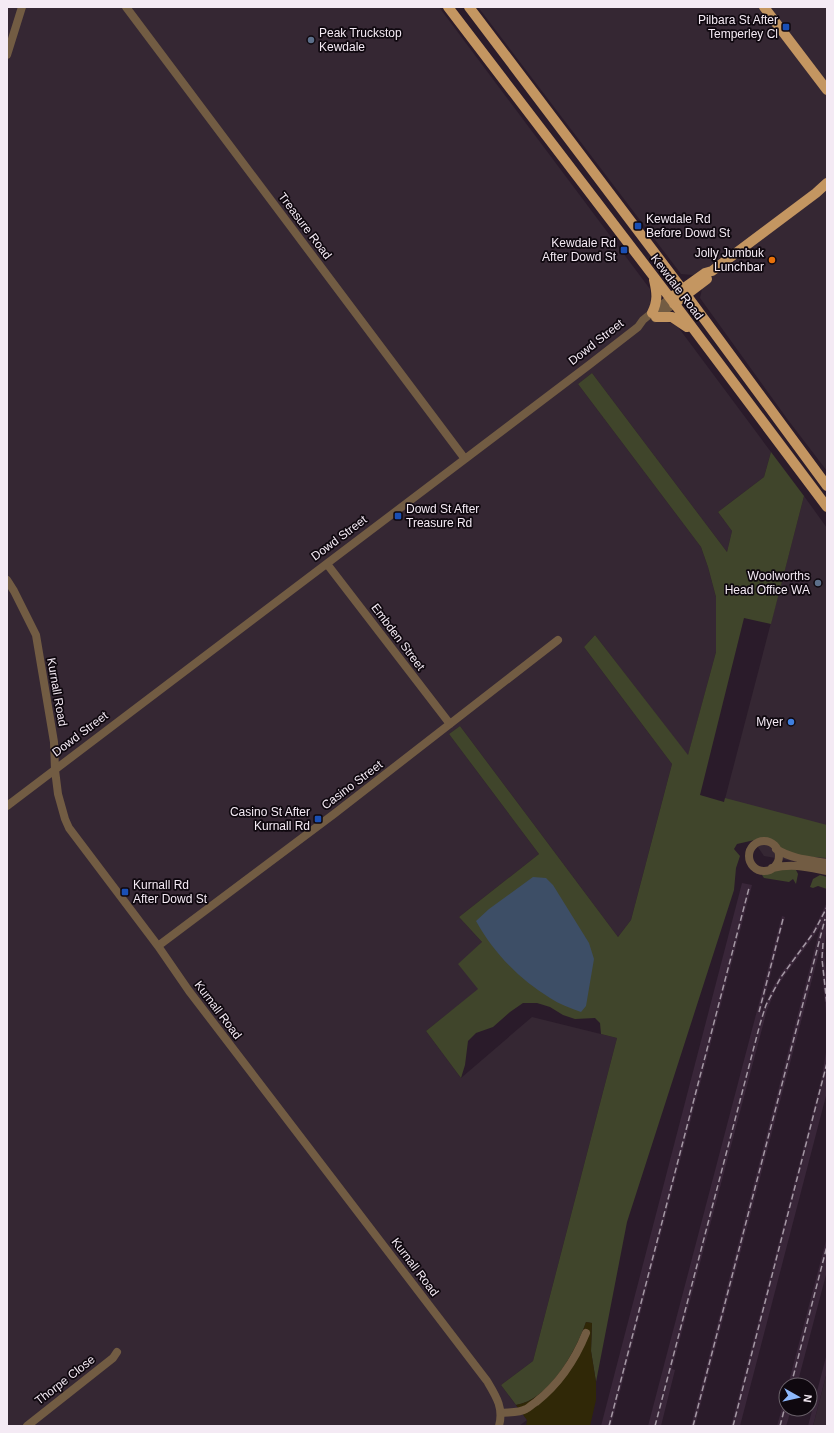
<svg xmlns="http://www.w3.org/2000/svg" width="834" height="1433" font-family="Helvetica,sans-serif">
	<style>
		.built { fill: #392639 }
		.industrial { fill: #352733 }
		.green { fill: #40452b }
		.sand { fill: #302807 }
		.water { fill: #3d4e66 }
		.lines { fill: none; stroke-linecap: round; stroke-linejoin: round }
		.minor { stroke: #725c43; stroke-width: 8 }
		.major { stroke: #c49661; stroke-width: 10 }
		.rail { stroke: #a599a5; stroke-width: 1.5; stroke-dasharray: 6 3; stroke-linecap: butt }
		.transit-dot { fill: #1a4fb4; stroke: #0f080f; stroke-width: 1.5 }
		.service-dot { fill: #5c6f8a; stroke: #0f080f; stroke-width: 1.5 }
		.food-dot { fill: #e8710a; stroke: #0f080f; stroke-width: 1.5 }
		.shop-dot { fill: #3f7fe0; stroke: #0f080f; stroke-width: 1.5 }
		.labels { text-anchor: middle; stroke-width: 3.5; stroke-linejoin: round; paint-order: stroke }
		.poi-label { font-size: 12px; fill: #f4eaf4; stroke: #0f080f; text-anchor: end }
		.street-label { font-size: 12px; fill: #f4eaf4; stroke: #0f080f }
	</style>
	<rect width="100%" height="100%" fill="#2a1b2a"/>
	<path class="built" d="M742 883 752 885 611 1426H601Z
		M827 902V923L824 951 827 984V1025L820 949 695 1426H691L821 925 811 940 785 975 776 989 767 1010 672 1369 675 1370 661 1426H648L780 923 782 916 785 917 761 1013 773 987 782 972 808 938 817 923Z
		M827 1046V1092L740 1426H731L822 1076Z
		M827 1237V1271L797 1385H788Z
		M827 1353V1372L813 1426H808Z
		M786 1394V1409H791L788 1420 786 1426H777Z"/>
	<path class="industrial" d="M7 7H439L650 289 651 306 663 321 671 323 678 327 771 452 764 477 718 512 732 531 727 552 592 373 578 384 701 547 708 567 716 597V652L688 756 595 635 584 647 672 764 631 920 618 937 460 726 449 734 539 854 459 917 482 942 479 989 426 1031 461 1078 532 1017 617 1038 533 1361 501 1385 527 1420 519 1426H7Z
		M478 7H827V471L788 420 700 298 702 289 693 275 681 274Z
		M804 496 827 528V867L764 856 725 799Z
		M827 1372V1426H813Z"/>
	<path class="green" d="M592 373 727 552 732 531 718 512 764 477 771 452 804 496 771 624 744 618 700 795 724 802 725 798 827 825V858L799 856 781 848 768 839H759L737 844 734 849 740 856 736 868 734 890 627 1222 596 1382 591 1351 592 1323 586 1322C576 1351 549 1400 516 1405L501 1385 533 1361 617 1038 601 1034 600 1023 595 1018 575 1019 563 1015 550 1007 537 1003H523L510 1012 493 1027 476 1033 468 1041 465 1065 461 1078 426 1031 478 989 458 964 482 942 459 917 539 854 449 734 460 726 618 937 631 920 672 764 584 647 595 635 688 755 716 652V597L708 567 701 547 578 384Z
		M788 868 796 870 798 874 796 884 793 879 789 882 764 878 762 875V874L765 873Z
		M820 875 827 877V889L818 886 813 888 810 887 813 879Z"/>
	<path class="sand" d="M586 1322 592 1323 591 1351 596 1382V1400L590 1426H526L527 1420 516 1405C549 1400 576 1351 586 1322Z"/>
	<path class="water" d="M533 877 546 878 553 885 589 943 594 959 586 1006 581 1012C570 1008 559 1004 550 998 519 979 493 952 476 921L489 909Z"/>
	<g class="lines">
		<path class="minor" d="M126 7 465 459
			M7 55 22 7
			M655 318 674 304
			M327 564 450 724
			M7 580 14 591 36 635 54 742 55 770 58 794 65 819 69 828 158 946 189 991 487 1381C496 1396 504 1408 499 1426
			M7 806 589 365 638 327 643 320 670 298
			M749 856a15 15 0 1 1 30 0a15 15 0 1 1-30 0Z
			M776 849C792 859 809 860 827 863
			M772 868C793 863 807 867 827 871
			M158 946 334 814 558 640
			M501 1413C509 1412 519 1413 526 1409 529 1408 532 1404 536 1402 559 1384 575 1360 586 1333
			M27 1426 113 1358 117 1352"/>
		<path class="major" d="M448 7 680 311 827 507
			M469 7 682 289 827 486
			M764 7 827 90
			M670 298 705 273 712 271 816 193 827 183
			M674 304 707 279
			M652 313C658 301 657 293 654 280
			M656 317H672L687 327"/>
		<path class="rail" d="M823 943 822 959 827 1005
			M759 1012 783 919
			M791 1385 827 1246
			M609 1426 749 888
			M655 1426 760 1024 766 1005 781 977 814 932 827 907
			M693 1426 825 919
			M733 1426 827 1063
			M780 1426 786 1403"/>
	</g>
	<g class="transit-dot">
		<rect x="782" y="23" width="8" height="8" rx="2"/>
		<rect x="634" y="222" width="8" height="8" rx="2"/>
		<rect x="620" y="246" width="8" height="8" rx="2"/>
		<rect x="394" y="512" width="8" height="8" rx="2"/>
		<rect x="314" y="815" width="8" height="8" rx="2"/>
		<rect x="121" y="888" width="8" height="8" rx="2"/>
	</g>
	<g class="service-dot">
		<circle cx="311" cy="40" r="4"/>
		<circle cx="818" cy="583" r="4"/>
	</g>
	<circle class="food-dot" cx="772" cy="260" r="4"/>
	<circle class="shop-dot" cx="791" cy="722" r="4"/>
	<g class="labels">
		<g class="poi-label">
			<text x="778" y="24">Pilbara St After<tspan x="778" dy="14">Temperley Cl</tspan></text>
			<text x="319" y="37" text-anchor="start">Peak Truckstop<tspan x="319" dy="14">Kewdale</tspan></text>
			<text x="646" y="223" text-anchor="start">Kewdale Rd<tspan x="646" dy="14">Before Dowd St</tspan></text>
			<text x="616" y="247">Kewdale Rd<tspan x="616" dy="14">After Dowd St</tspan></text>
			<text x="764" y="257">Jolly Jumbuk<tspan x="764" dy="14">Lunchbar</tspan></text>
			<text x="406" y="513" text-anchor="start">Dowd St After<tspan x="406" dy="14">Treasure Rd</tspan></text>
			<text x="810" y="580">Woolworths<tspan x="810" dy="14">Head Office WA</tspan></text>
			<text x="783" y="726">Myer</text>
			<text x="310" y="816">Casino St After<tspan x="310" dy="14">Kurnall Rd</tspan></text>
			<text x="133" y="889" text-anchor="start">Kurnall Rd<tspan x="133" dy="14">After Dowd St</tspan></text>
		</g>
		<g class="street-label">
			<text transform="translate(305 226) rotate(53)" y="4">Treasure Road</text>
			<text transform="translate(677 287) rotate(53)" y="4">Kewdale Road</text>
			<text transform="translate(596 342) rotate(-38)" y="4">Dowd Street</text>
			<text transform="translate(339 538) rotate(-37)" y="4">Dowd Street</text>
			<text transform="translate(398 637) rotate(53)" y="4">Embden Street</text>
			<text transform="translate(57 692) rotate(80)" y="4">Kurnall Road</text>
			<text transform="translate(80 734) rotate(-37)" y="4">Dowd Street</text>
			<text transform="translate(352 785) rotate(-37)" y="4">Casino Street</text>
			<text transform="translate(218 1010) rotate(53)" y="4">Kurnall Road</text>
			<text transform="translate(415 1267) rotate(53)" y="4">Kurnall Road</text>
			<text transform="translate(65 1380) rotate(-38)" y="4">Thorpe Close</text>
		</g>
	</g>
	<rect width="834" height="1433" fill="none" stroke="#f4eaf4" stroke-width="16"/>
	<g transform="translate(798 1397) rotate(98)"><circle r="19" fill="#0f080f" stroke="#6b626b"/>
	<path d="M0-3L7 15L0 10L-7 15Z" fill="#8eb9fc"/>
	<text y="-6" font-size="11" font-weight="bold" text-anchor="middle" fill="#f4eaf4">N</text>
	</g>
</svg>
